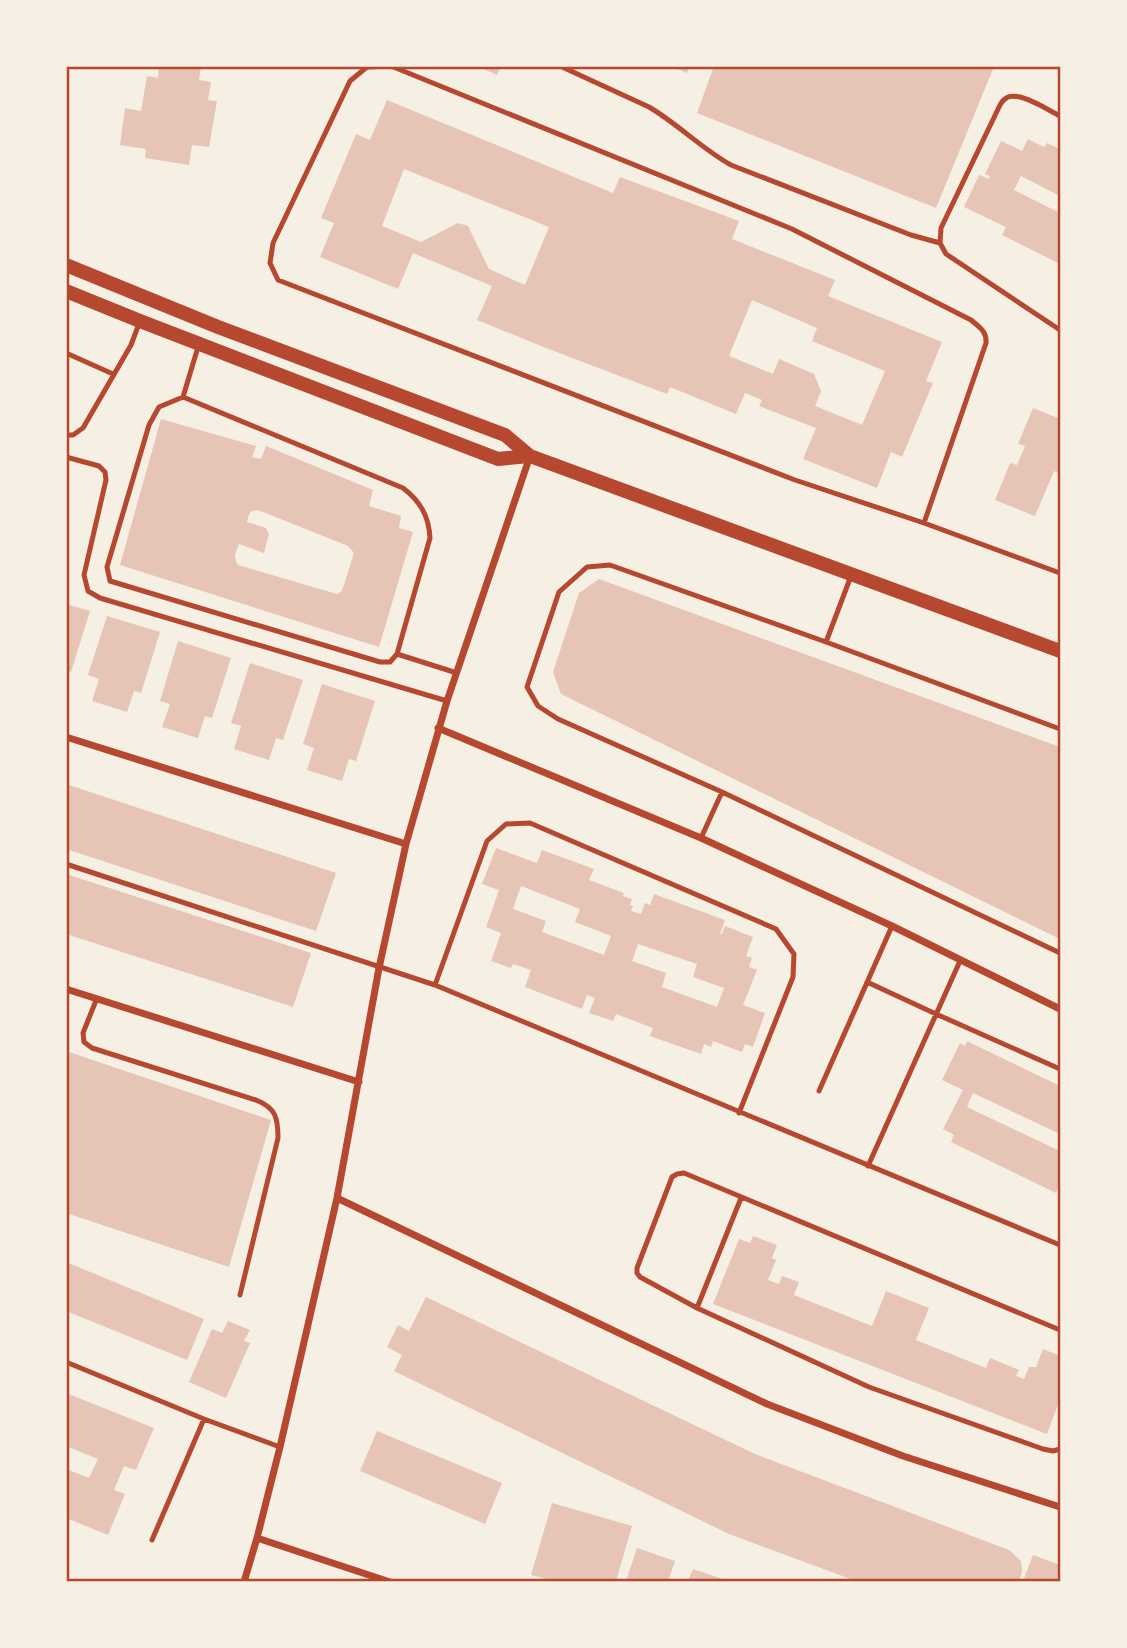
<svg xmlns="http://www.w3.org/2000/svg" width="1127" height="1648" font-family="Lato,sans-serif">
	<style>
		.building { fill: #e6c5b7; fill-rule: evenodd }
		.lines { fill: none; stroke-linecap: round; stroke-linejoin: round }
		.service { stroke: #b5482f; stroke-width: 5 }
		.minor { stroke: #b5482f; stroke-width: 7 }
		.secondary { stroke: #b5482f; stroke-width: 14 }
		.neatline { fill: none; stroke: #b5482f; stroke-width: 2.5 }
	</style>
	<rect width="100%" height="100%" fill="#f6efe4"/>
	<path class="building" d="M159 66H201L199 80 211 82 208 100 217 101 209 147 192 145 189 165 145 158 146 149 120 145 125 108 141 111 147 76 158 78Z
		M477 66H501L497 75Z
		M670 66H690L687 73Z
		M714 66H985L993 69 936 208 697 113Z
		M387 100 613 193 620 177 739 221 732 239 835 280 828 296 942 342 926 381 933 383 902 457 891 452 877 488 803 459 816 428 759 406 762 400 745 393 736 414 670 387 667 394 546 348 477 320 492 286 413 253 398 289 320 257 334 223 321 218 356 134 370 140ZM404 169 549 227 525 285 489 269 468 226 458 223 421 242 382 226ZM752 300 817 328 812 341 885 371 862 425 815 406 821 391 814 374 779 359 773 374 729 356Z
		M1028 139 1044 147 1047 143 1060 149V196L1021 176 1014 190 1060 213V264L1002 235 1006 227 964 207 979 175 989 179 990 176 985 174 1001 141 1022 151Z
		M1033 408 1060 419V474L1054 471 1035 516 995 500 1010 463 1017 465 1025 446 1018 444Z
		M161 419 256 446 252 457 261 459 266 446 373 490 369 506 401 516 399 528 413 532 379 647 120 565ZM258 510 348 546 354 553 342 591 337 594 238 565 236 562 235 555 239 544 264 553 269 534 266 528 247 522 249 514 252 511Z
		M599 579 1060 747V939L561 694 553 672 579 593Z
		M66 604 90 611 71 672 66 671Z
		M107 616 160 632 141 693 134 691 127 712 92 701 99 679 88 675Z
		M178 641 231 658 212 718 205 716 198 738 162 727 170 704 160 701Z
		M250 663 303 680 283 740 276 738 269 760 234 749 241 726 231 723Z
		M322 684 375 701 356 761 349 759 342 781 307 770 314 748 303 744Z
		M66 784 336 873 316 931 66 849Z
		M496 848 537 863 542 850 594 869 589 880 624 893 623 896 632 899 630 905 633 906 631 911 641 914 645 903 650 905 654 894 725 920 720 934H722L725 926 753 937 746 956 752 958 749 967 757 970 743 1005 765 1013 753 1047 745 1044 742 1052 713 1041 711 1047 704 1044 701 1054 650 1036 653 1028 616 1014 613 1021 589 1013 595 998 587 995 582 1009 525 987 531 970 513 964 511 968 491 961 501 933 486 927 499 890 482 884ZM521 886 580 909 575 922 611 936 604 955 542 932 546 921 513 909ZM638 944 697 964 693 977 724 988 717 1007 662 987 666 973 632 961Z
		M66 874 311 953 293 1007 66 934Z
		M967 1041 1060 1086V1134L973 1093 967 1107 1060 1151V1186L1059 1185 1056 1193 951 1142 954 1135 943 1129 963 1090 942 1080 960 1043 965 1046Z
		M66 1051 271 1120 229 1267 66 1213Z
		M753 1236 777 1245 772 1258 776 1260 768 1280 779 1284 782 1276 799 1282 794 1295 872 1326 886 1291 929 1308 916 1340 986 1368 990 1358 1019 1370 1016 1376 1024 1379 1029 1367H1036L1043 1349 1060 1356V1399L1047 1434 713 1304 739 1239 750 1243Z
		M66 1262 204 1319 187 1360 66 1311Z
		M426 1297 755 1454 1009 1550 1021 1561 1022 1572 1019 1581H856L729 1534 394 1371 402 1355 387 1347 398 1325 409 1331Z
		M228 1321 250 1330 244 1341 250 1343 226 1398 189 1382 212 1329 222 1333Z
		M66 1393 154 1428 136 1470 124 1466 114 1490 125 1494 108 1535 66 1518V1469L89 1478 98 1459 66 1446Z
		M377 1431 502 1483 485 1524 360 1471Z
		M552 1503 632 1526 616 1581H554L531 1575Z
		M637 1548 675 1561 668 1581H626Z
		M1033 1555 1060 1565V1581H1023Z
		M693 1569 728 1581H688Z"/>
	<g class="lines">
		<path class="service" d="M390 66 367 67 350 81 273 243 270 263 278 280 795 480 924 523 1060 573
			M391 66 792 229 971 320C979 327 987 331 986 343L924 523
			M560 66 649 107C678 124 702 149 731 165L911 235 940 243
			M1060 116C1048 110 1021 92 1008 97 1004 99 1002 101 1000 105L941 228 940 243 946 254 1060 330
			M66 353 113 374
			M183 397 403 488C420 501 429 516 430 538L397 654 390 662H380L110 581 107 567 149 425 159 407Z
			M183 397 198 347
			M66 435H73L83 428 131 345 140 321
			M66 457 99 466 105 472 106 480 84 575 88 591 100 598 447 701
			M826 642 851 576
			M397 654 457 673
			M1060 729 826 642 610 565 587 567 559 592 527 687 538 706 558 719 722 792 1060 953
			M701 838 722 792
			M66 864 435 985 1060 1245
			M867 982 936 1014 1060 1069
			M435 985 487 841 506 824 530 823 776 929 794 954 793 977 739 1113
			M97 998 83 1033 84 1042 92 1048 256 1100C276 1108 278 1118 278 1138L240 1295
			M819 1091 892 926
			M868 1166 960 961
			M697 1308 741 1198
			M1060 1330 684 1173 677 1174 672 1177 637 1268V1273L640 1277 697 1308 869 1387 1043 1449 1053 1451 1060 1449
			M66 1362 204 1419 280 1447
			M152 1540 204 1419"/>
		<path class="minor" d="M438 728 701 838 892 926 1060 1009
			M66 737 406 844
			M66 989 359 1082
			M337 1198 767 1404 903 1456 1060 1507
			M257 1538 390 1582
			M244 1582 257 1538 280 1447 337 1198 379 968 406 844 447 701 530 456"/>
		<path class="secondary" d="M66 265 218 327 505 435 530 456 1060 651
			M66 291 140 321 498 459 530 456"/>
	</g>
	<rect width="1127" height="1648" fill="none" stroke="#f6efe4" stroke-width="136"/>
	<rect x="68" y="68" width="991" height="1512" class="neatline"/>
</svg>
